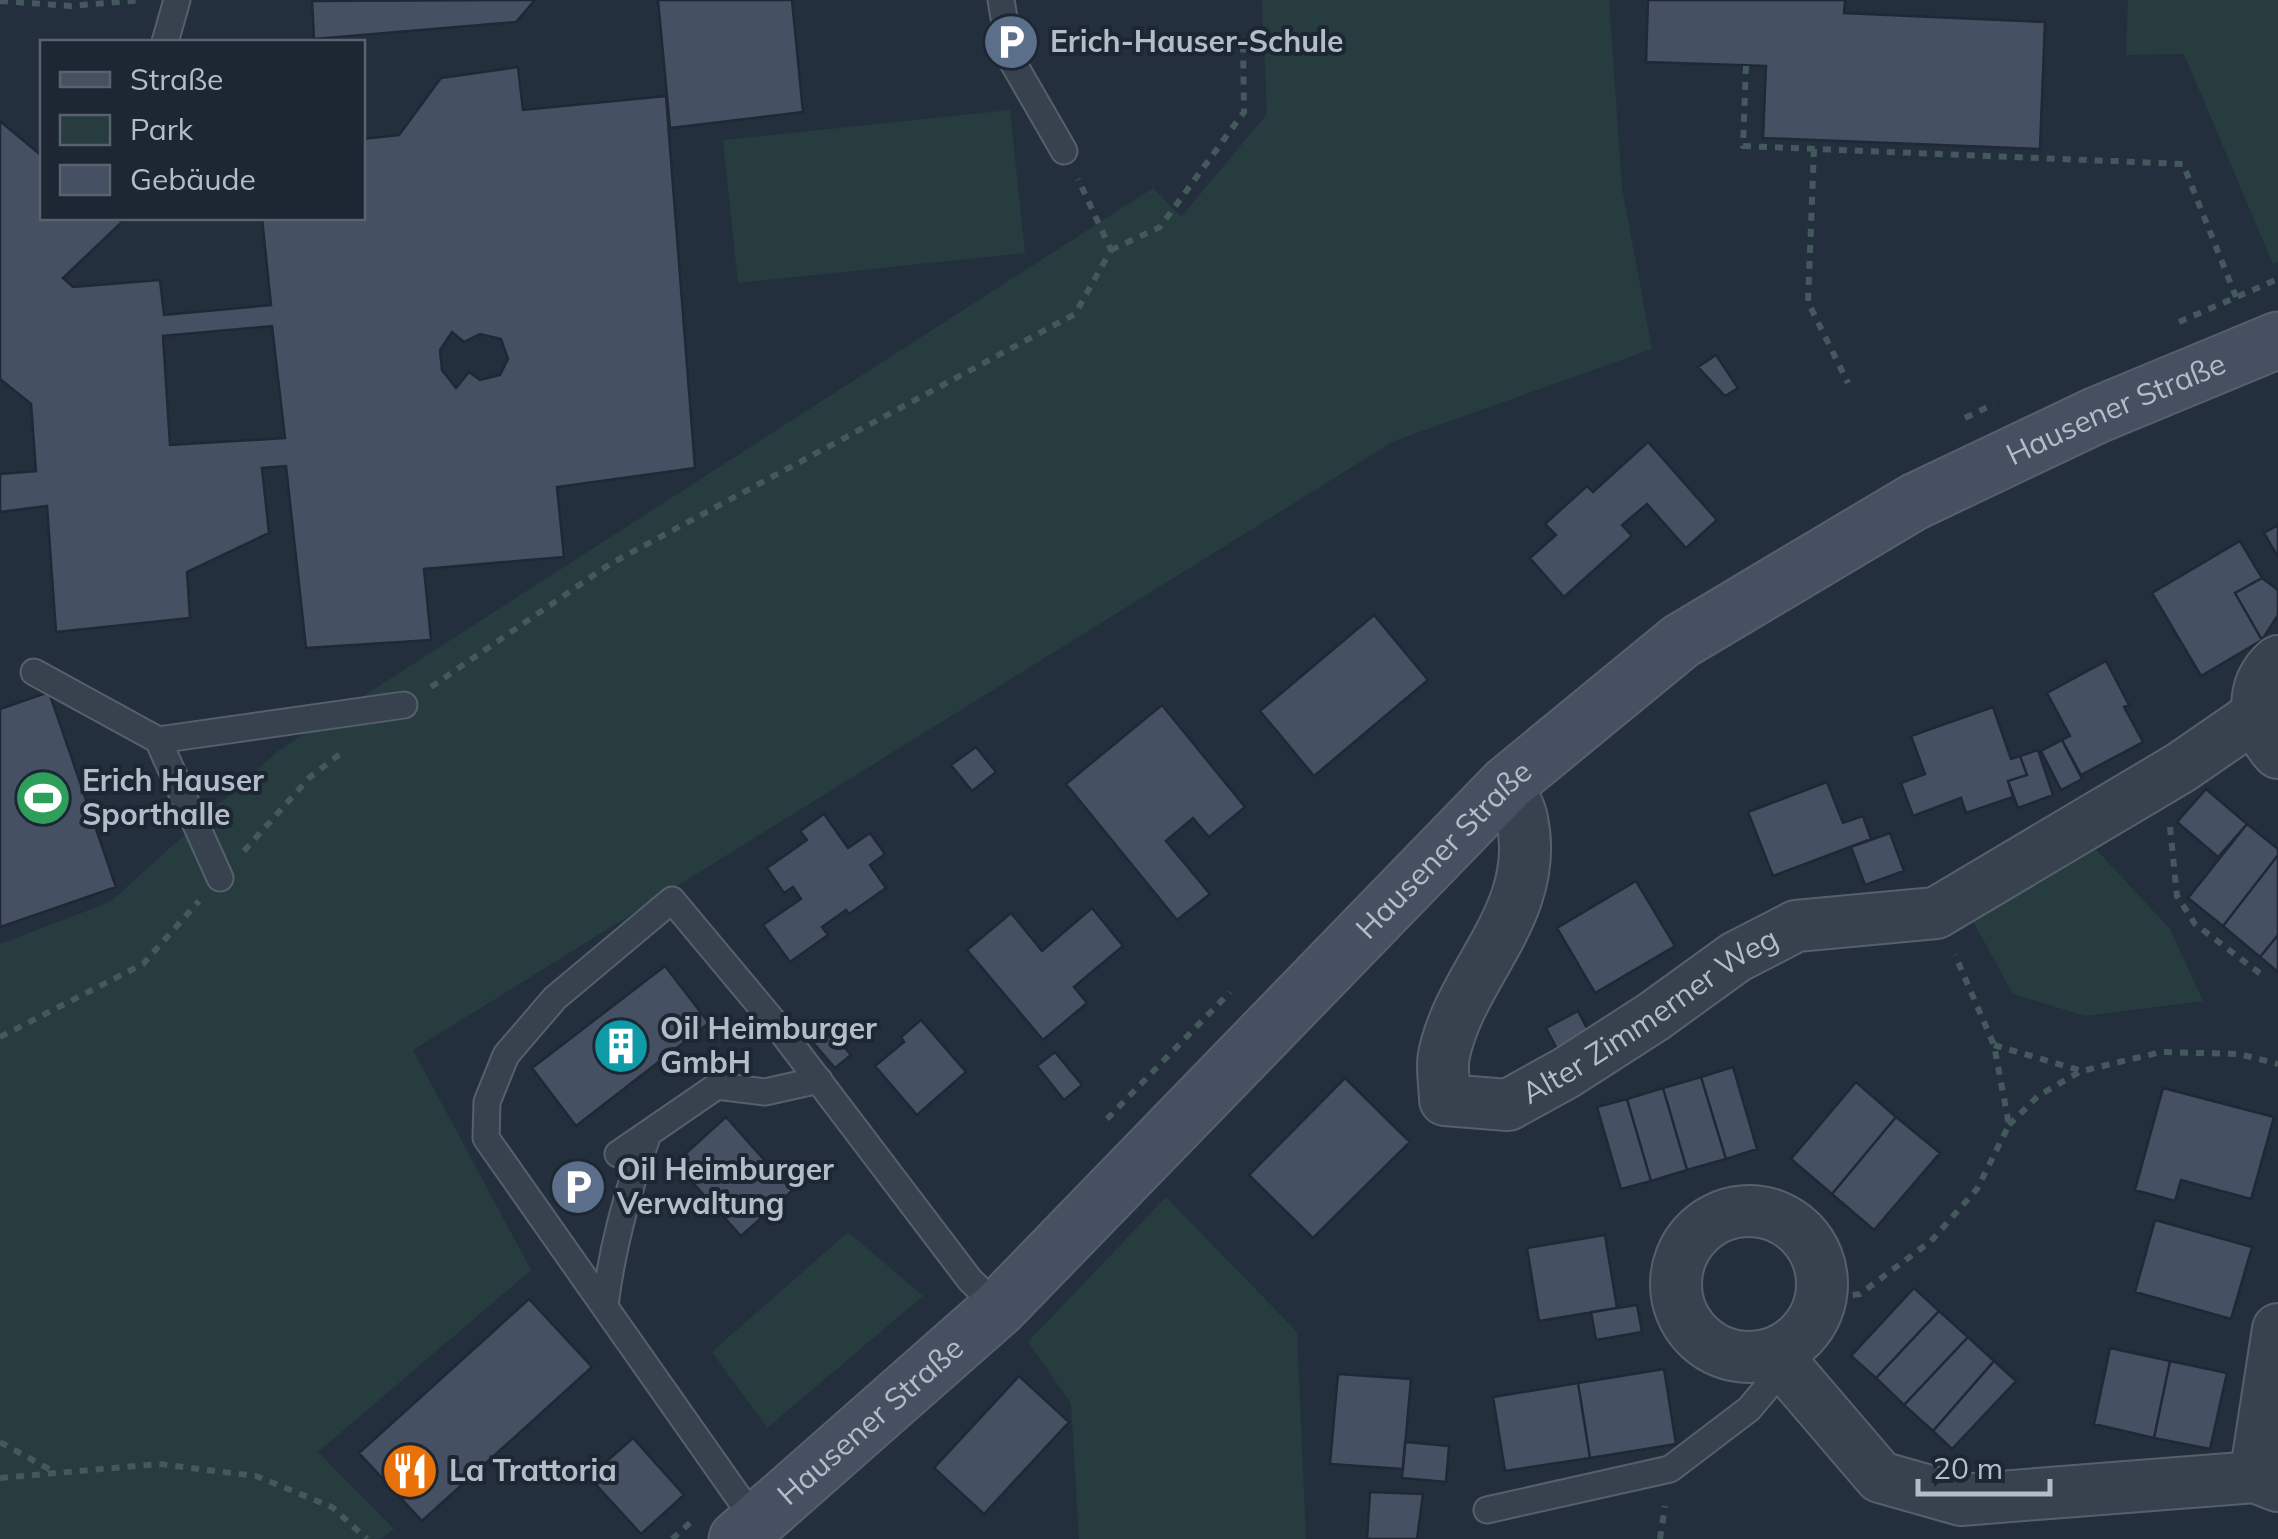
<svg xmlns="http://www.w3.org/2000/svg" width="2278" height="1539" font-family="Mulish,sans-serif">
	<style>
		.green { fill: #263c3f }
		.building { fill: #455162; stroke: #1f2835; stroke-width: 2.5; fill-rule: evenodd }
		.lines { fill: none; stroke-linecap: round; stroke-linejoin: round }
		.lane-casing { stroke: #565f6c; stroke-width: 29 }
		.street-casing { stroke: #565f6c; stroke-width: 54 }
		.secondary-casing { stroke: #565f6c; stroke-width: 59 }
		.path { stroke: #44595c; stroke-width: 6; stroke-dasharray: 8 8; stroke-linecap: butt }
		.lane { stroke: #38414e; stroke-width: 25 }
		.street { stroke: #38414e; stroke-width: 50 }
		.secondary { stroke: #465061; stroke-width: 55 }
		.labels { text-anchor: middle; stroke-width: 8; stroke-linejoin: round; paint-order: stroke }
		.poi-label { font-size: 30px; font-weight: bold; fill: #b4bcc9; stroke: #1d2633; text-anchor: start }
		.street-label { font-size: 30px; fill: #b4bcc9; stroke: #1d2633 }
	</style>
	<rect width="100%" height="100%" fill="#242f3e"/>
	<path class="green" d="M1262 0H1609L1622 188 1652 349 1394 441 413 1050 531 1270 318 1452 394 1529 380 1539H0V944L110 902 278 751 1153 188 1181 217 1267 114Z
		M2128 0H2278V262L2273 264 2184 54 2126 55Z
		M1010 110 1025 253 738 283 723 140Z
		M2078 830 2170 929 2203 1001 2085 1016 2013 994 1970 916Z
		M1166 1197 1297 1332 1306 1539H1079L1071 1403 1028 1342Z
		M848 1232 923 1296 767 1428 712 1352Z"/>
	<path class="building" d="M535 0 516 22 314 39 312 1Z
		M658 0H792L803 112 670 128Z
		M1648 0H1845L1844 13 2045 22 2040 149 1763 138 1766 66 1646 62Z
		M518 67 523 110 666 96 695 468 557 487 564 557 424 569 431 640 306 648 286 466 262 468 269 533 187 572 190 618 56 632 47 506 0 512V474L36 471 31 404 0 379V121L42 156V218H116L122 222 63 278 73 287 160 280 164 315 271 305 262 218H362V139L399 135 441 78ZM272 326 285 438 170 445 163 336ZM452 332 464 342 480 334 501 339 508 359 500 375 480 380 469 372 456 388 442 370 440 350Z
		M1716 355 1738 388 1725 396 1698 367Z
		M1648 442 1717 520 1686 548 1647 504 1622 525 1632 536 1564 597 1530 558 1556 535 1545 524 1587 486 1593 492Z
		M2278 525V557L2264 533Z
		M2240 541 2262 578 2235 593 2262 640 2201 676 2152 593Z
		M2262 578 2278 590V615L2262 640 2235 593Z
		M1374 615 1428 680 1314 776 1260 711Z
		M2106 661 2129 705 2124 707 2143 742 2081 775 2062 740 2070 736 2047 693Z
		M49 692 116 887 0 927V709Z
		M1162 705 1245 807 1209 837 1193 818 1166 841 1210 894 1177 920 1066 784Z
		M1993 707 2011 759 2020 756 2027 775 2008 781 2013 797 1966 813 1961 798 1913 816 1901 783 1925 774 1911 736Z
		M2062 740 2082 779 2061 790 2041 751Z
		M976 747 996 772 972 791 951 765Z
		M2038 750 2053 795 2018 808 2008 781 2027 775 2020 756Z
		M1827 782 1843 823 1863 816 1871 839 1773 876 1748 812Z
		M2206 789 2247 824 2218 857 2177 822Z
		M824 814 848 848 870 833 885 854 870 865 886 888 849 914 846 910 822 927 828 935 790 962 763 925 801 899 793 887 784 893 767 868 807 840 800 831Z
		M2247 824 2278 849V855L2223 926 2188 898Z
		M1890 833 1904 871 1865 885 1851 847Z
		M2278 855V935L2260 957 2223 926Z
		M1636 881 1675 946 1595 993 1557 928Z
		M1092 908 1123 946 1074 987 1087 1003 1043 1040 967 950 1011 913 1042 951Z
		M2278 935V972L2260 957Z
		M665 966 709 1023 576 1126 532 1068Z
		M1578 1011 1589 1032 1557 1049 1546 1028Z
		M921 1020 966 1072 917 1115 875 1066 904 1042 901 1037Z
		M825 1025 851 1055 835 1068 809 1038Z
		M1055 1052 1082 1085 1064 1100 1037 1066Z
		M1733 1067 1757 1149 1726 1159 1701 1077Z
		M1701 1077 1726 1159 1687 1170 1663 1088Z
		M1345 1078 1410 1142 1313 1238 1249 1175Z
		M1856 1082 1896 1117 1832 1194 1791 1159Z
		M1663 1088 1687 1170 1651 1181 1627 1099Z
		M2163 1088 2274 1117 2251 1199 2181 1180 2175 1201 2135 1190Z
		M1627 1099 1651 1181 1621 1189 1597 1107Z
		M726 1117 792 1191 741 1236 675 1163Z
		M1896 1117 1940 1153 1874 1230 1832 1194Z
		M2155 1220 2252 1247 2231 1319 2135 1292Z
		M1605 1235 1617 1308 1539 1321 1527 1248Z
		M1914 1288 1939 1311 1876 1378 1851 1356Z
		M529 1299 592 1367 422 1521 359 1453Z
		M1637 1305 1642 1332 1596 1340 1591 1312Z
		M1939 1311 1968 1337 1904 1405 1876 1378Z
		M1968 1337 1994 1361 1933 1431 1904 1405Z
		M2110 1348 2170 1361 2154 1438 2094 1424Z
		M1994 1361 2016 1381 1952 1449 1933 1431Z
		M2170 1361 2227 1373 2210 1449 2154 1438Z
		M1664 1369 1676 1444 1590 1458 1578 1383Z
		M1338 1374 1411 1379 1403 1469 1330 1464Z
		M1019 1376 1069 1422 984 1514 934 1468Z
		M1578 1383 1590 1458 1505 1471 1493 1397Z
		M633 1438 684 1495 641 1534 589 1477Z
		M1405 1442 1449 1446 1446 1482 1402 1478Z
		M1370 1492 1423 1494 1417 1539H1367Z"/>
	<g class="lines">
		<g class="lane-casing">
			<path id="lane" d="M1001 0 1011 59 1064 151
				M165 42 177 0
				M34 672 158 740
				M220 878 158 740 404 705
				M618 1154 717 1086 765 1092 819 1080
				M605 1306C612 1246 628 1191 648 1134
				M1487 1510 1670 1469 1749 1409 1785 1366
				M756 1522 486 1138 487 1102 506 1055 555 998 672 900 778 1027 970 1280 999 1308"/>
		</g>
		<g class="street-casing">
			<g id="street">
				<path d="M2278 661C2248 686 2253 727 2278 753"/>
				<path id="s1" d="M1507 784C1512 795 1520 807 1522 819 1542 913 1461 972 1444 1055 1441 1069 1445 1086 1445 1100L1508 1105 1566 1073 1653 1017 1736 957 1796 926 1936 913 2180 768 2257 715"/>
				<circle cx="1749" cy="1284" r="73"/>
				<path d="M1781 1351 1785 1366 1880 1477 1961 1500 2255 1477 2278 1486"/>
				<path d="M2255 1477 2278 1329"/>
			</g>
		</g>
		<g class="secondary-casing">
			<g id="secondary">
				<path id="s2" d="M737 1539 999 1308 1507 784 1681 641 1914 502 2097 415 2278 340"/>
			</g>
		</g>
		<path class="path" d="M0 1 71 6 141 0
			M1746 66 1743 146 2183 164 2236 297
			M1814 149 1808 302 1848 383
			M1111 250 1160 227 1244 112 1243 43
			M2179 322 2278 279
			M1965 418 1994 404
			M431 687 610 564 1075 314 1111 250 1078 179
			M2170 827 2177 896 2195 924 2266 978
			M244 851 310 777 344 751
			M0 1037 143 964 199 901
			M1994 1045 2082 1071 2161 1052 2239 1054 2278 1064
			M1107 1119 1230 992
			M2009 1125 2038 1096 2081 1071
			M1821 1299 1860 1294 1931 1241 1977 1189 2009 1125 1994 1045 1955 955
			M0 1442 56 1473
			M0 1478 159 1464 256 1476 332 1507 367 1539
			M672 1539 690 1523
			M1660 1539 1665 1506"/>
		<use href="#lane" class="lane"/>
		<use href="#street" class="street"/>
		<use href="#secondary" class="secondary"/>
	</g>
	<defs>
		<g id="parking-disc" transform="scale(2.875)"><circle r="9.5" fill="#5c6f8a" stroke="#1d2633"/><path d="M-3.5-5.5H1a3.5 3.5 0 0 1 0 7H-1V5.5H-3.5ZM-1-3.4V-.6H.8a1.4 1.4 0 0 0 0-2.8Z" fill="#fff"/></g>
		<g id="stadium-disc" transform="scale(2.875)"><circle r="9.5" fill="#2e9e5b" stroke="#1d2633"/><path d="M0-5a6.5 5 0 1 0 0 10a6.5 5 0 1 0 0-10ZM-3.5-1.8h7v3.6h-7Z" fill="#fff"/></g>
		<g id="building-disc" transform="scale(2.875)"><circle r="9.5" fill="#0f9aa8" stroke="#1d2633"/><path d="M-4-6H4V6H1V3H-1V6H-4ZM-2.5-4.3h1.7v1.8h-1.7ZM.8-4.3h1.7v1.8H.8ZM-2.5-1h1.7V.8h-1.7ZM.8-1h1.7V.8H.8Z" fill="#fff"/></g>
		<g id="restaurant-disc" transform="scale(2.875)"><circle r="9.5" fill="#e8710a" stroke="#1d2633"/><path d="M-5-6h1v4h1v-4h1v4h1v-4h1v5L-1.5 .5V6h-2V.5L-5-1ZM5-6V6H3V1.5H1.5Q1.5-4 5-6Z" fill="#fff"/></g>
	</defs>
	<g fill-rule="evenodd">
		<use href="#parking-disc" x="1011" y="42"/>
		<use href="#stadium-disc" x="43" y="798"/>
		<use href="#building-disc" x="621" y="1046"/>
		<use href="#parking-disc" x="578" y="1187"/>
		<use href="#restaurant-disc" x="410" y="1471"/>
	</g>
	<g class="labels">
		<g class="poi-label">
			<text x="1050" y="52">Erich-Hauser-Schule</text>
			<text x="82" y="791">Erich Hauser<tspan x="82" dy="34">Sporthalle</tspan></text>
			<text x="660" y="1039">Oil Heimburger<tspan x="660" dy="34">GmbH</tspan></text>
			<text x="617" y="1180">Oil Heimburger<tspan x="617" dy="34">Verwaltung</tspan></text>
			<text x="449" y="1481">La Trattoria</text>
		</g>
		<g class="street-label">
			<text dy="10" stroke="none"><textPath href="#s2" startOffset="1798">Hausener Straße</textPath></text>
			<text dy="10" stroke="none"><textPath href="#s2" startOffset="988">Hausener Straße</textPath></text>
			<text dy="10" stroke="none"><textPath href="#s1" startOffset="568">Alter Zimmerner Weg</textPath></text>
			<text dy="10" stroke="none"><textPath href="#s2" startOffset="178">Hausener Straße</textPath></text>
		</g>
	</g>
	<rect x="40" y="40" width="325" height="180" fill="#1d2633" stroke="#59626f" stroke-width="2.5"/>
	<rect x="60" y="72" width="50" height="15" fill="#465061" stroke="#59626f" stroke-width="2.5"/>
	<text x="130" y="90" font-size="30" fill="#b4bcc9">Straße</text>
	<rect x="60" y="115" width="50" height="30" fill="#263c3f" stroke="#59626f" stroke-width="2.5"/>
	<text x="130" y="140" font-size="30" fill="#b4bcc9">Park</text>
	<rect x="60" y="165" width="50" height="30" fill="#455162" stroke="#59626f" stroke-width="2.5"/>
	<text x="130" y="190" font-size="30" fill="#b4bcc9">Gebäude</text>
	<path d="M1918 1479v15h132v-15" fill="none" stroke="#b4bcc9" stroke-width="5"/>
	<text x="1933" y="1479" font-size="30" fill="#b4bcc9" stroke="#1d2633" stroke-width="8" paint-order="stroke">20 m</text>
</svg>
